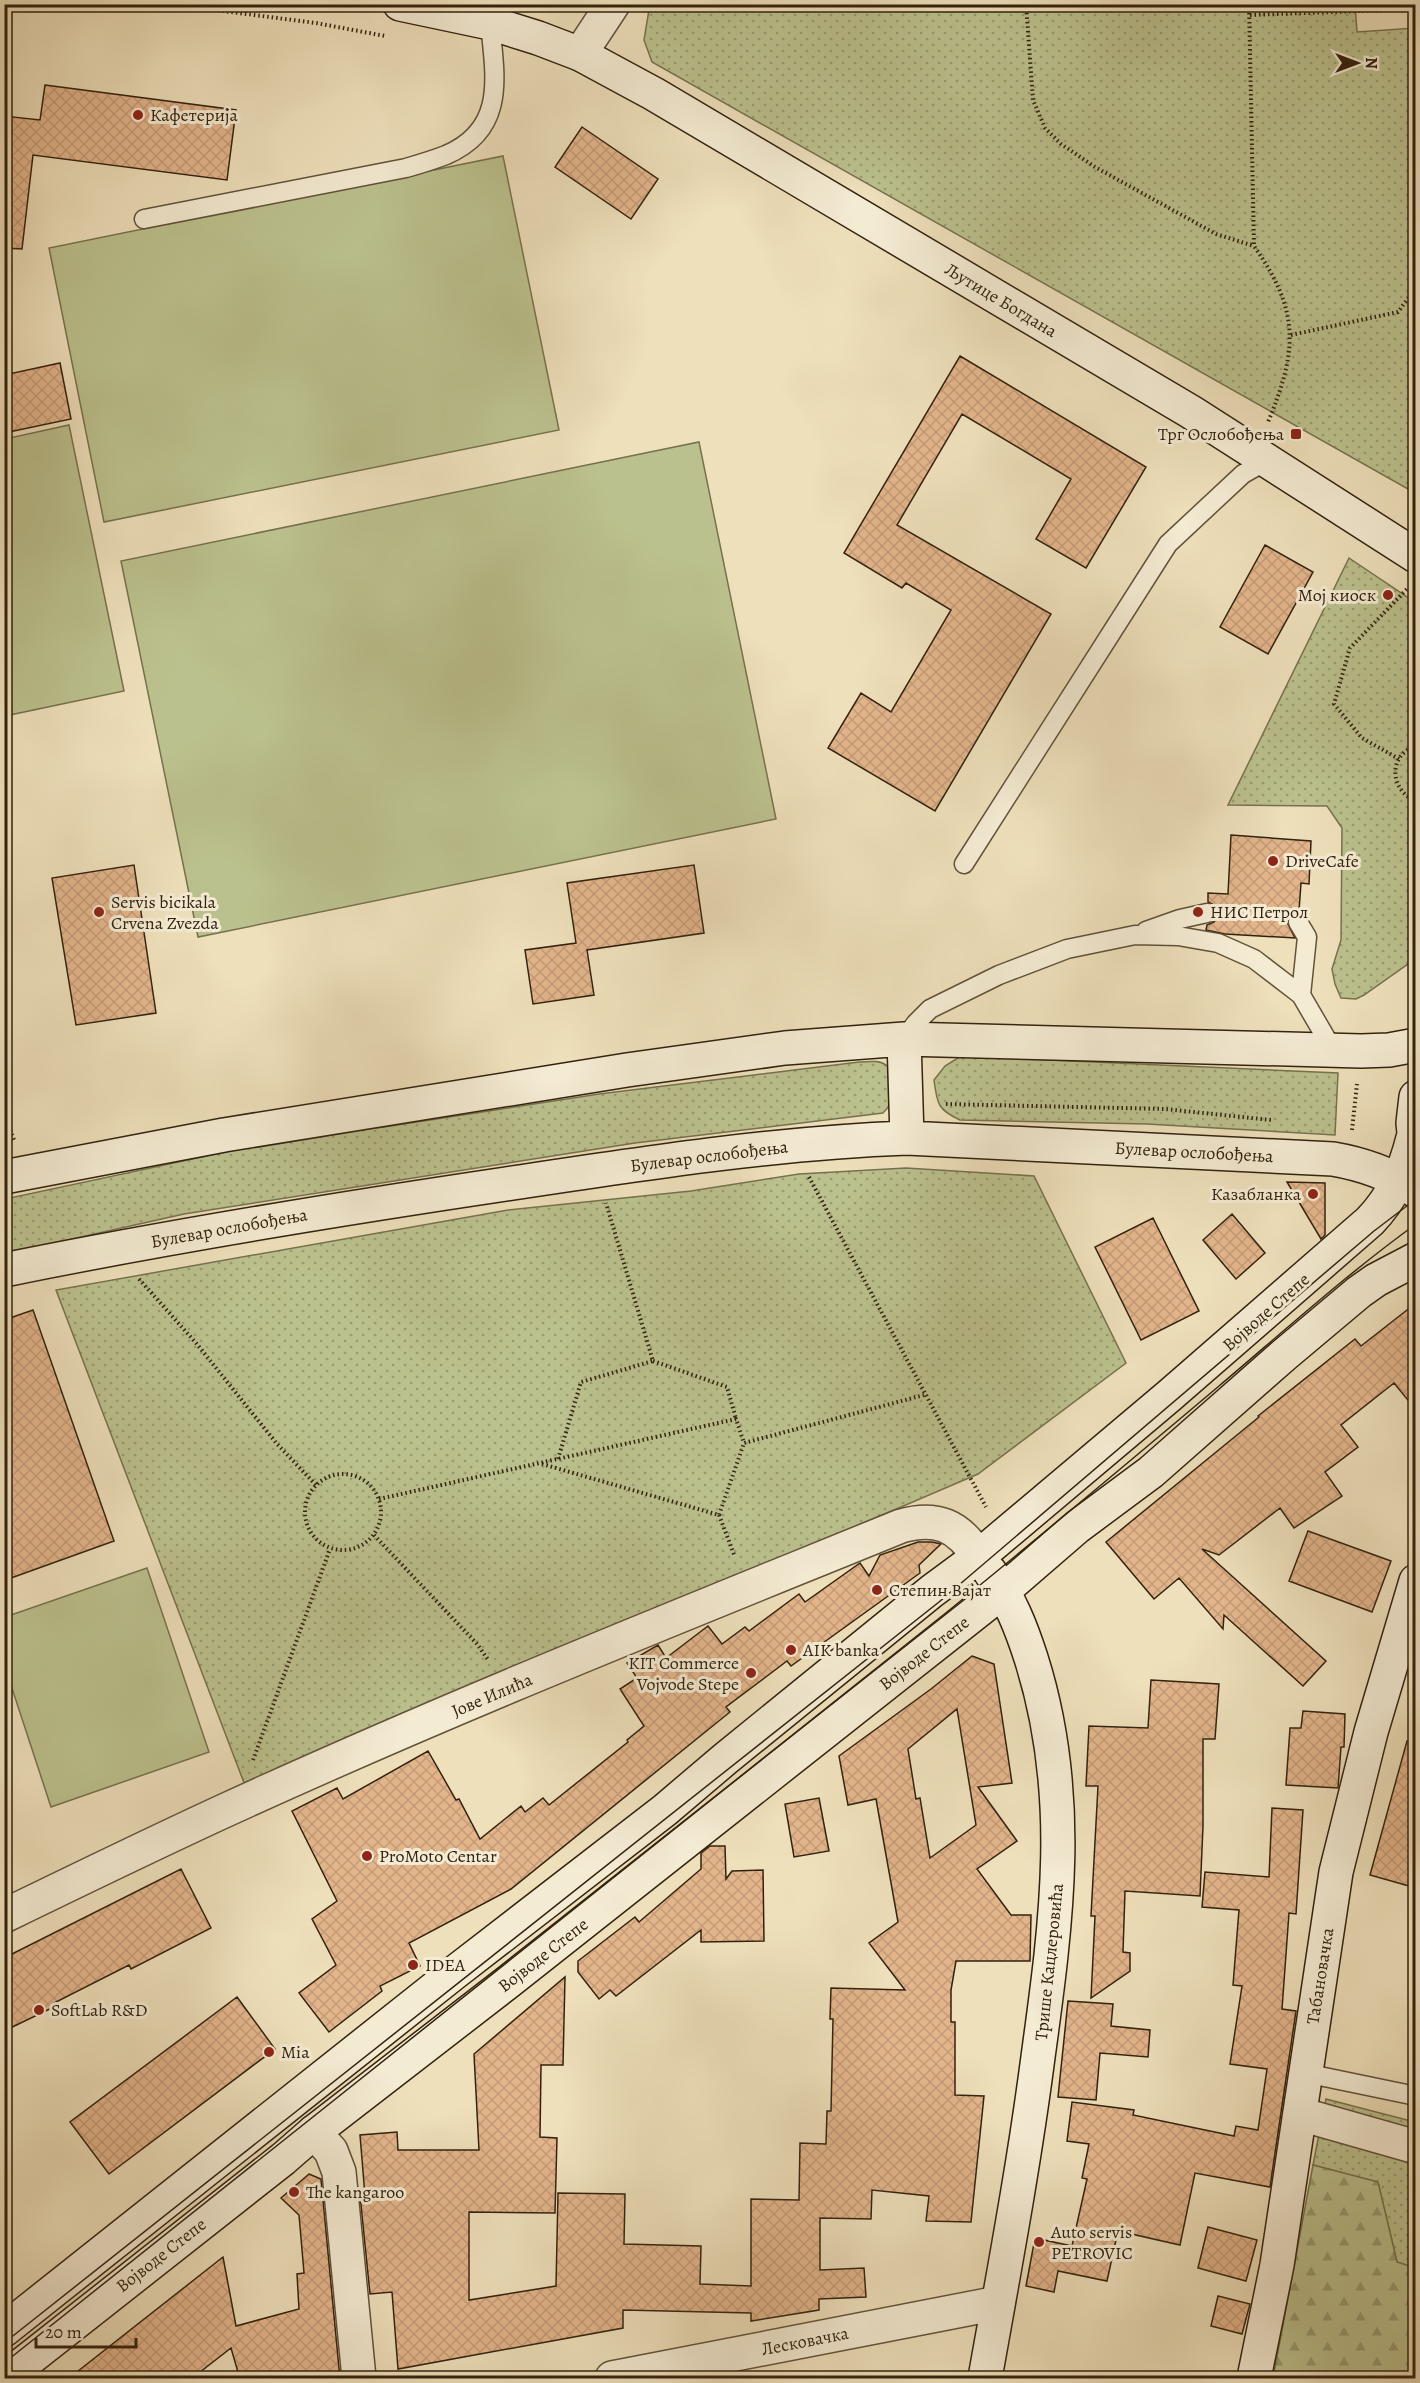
<svg xmlns="http://www.w3.org/2000/svg" width="1420" height="2383" font-family="Alegreya,serif">
	<style>
		.grass { fill: url(#grass-dots); stroke: #76724e; stroke-width: 1.5 }
		.forest { fill: url(#forest-firs); stroke: #76724e; stroke-width: 1.5 }
		.pitch { fill: #bbc18e; stroke: #76724e; stroke-width: 1.5 }
		.building { fill: url(#building-cross-hatch); stroke: #32220f; stroke-width: 1.5; fill-rule: evenodd }
		.lines { fill: none; stroke-linecap: round; stroke-linejoin: round }
		.lane-casing { stroke: #61523a; stroke-width: 21 }
		.street-casing { stroke: #61523a; stroke-width: 36 }
		.secondary-casing { stroke: #32220f; stroke-width: 36 }
		.path { stroke: #32220f; stroke-width: 4; stroke-dasharray: 1.5 3; stroke-linecap: butt }
		.lane { stroke: #f4ebd3; stroke-width: 18 }
		.street { stroke: #f4ebd3; stroke-width: 33 }
		.secondary { stroke: #f4ebd3; stroke-width: 33 }
		.tram { stroke: #32220f; stroke-width: 1.5 }
		.poi-dot { fill: #8f2418; stroke: #f4ebd3; stroke-width: 2 }
		.labels { text-anchor: middle; stroke-width: 6; stroke-linejoin: round; paint-order: stroke }
		.poi-label { font-size: 18px; fill: #32220f; stroke: #f4ebd3; text-anchor: start }
		.street-label { font-size: 18px; fill: #32220f; stroke: #f4ebd3 }
	</style>
	<defs>
		<pattern id="grass-dots" width="8" height="8" patternUnits="userSpaceOnUse" patternTransform="scale(1.5)"><rect width="8" height="8" fill="#bbc18e"/><path d="M2 2h.1M6 6h.1" fill="none" stroke="#999c72" stroke-width="1.8" stroke-linecap="round"/></pattern>
		<pattern id="forest-firs" width="22" height="20" patternUnits="userSpaceOnUse" patternTransform="scale(1.5)"><rect width="22" height="20" fill="#bbc18e"/><path d="M5 1l3.5 6h-7zM16 11l3.5 6h-7z" fill="#999c72"/></pattern>
		<pattern id="building-cross-hatch" width="8" height="8" patternUnits="userSpaceOnUse" patternTransform="scale(1.5)"><rect width="8" height="8" fill="#e3b58b"/><path d="M0 0l8 8M0 8l8-8" fill="none" stroke="#c39b77"/></pattern>
	</defs>
	<rect width="100%" height="100%" fill="#eee0bb"/>
	<filter id="stains"><feTurbulence type="fractalNoise" baseFrequency=".00333" numOctaves="4"/><feColorMatrix values="0 0 0 0 .2 0 0 0 0 .09 0 0 0 0 .02 0 0 0 .5 -.17"/></filter>
	<radialGradient id="worn" r=".72"><stop offset=".6" stop-color="#630" stop-opacity="0"/><stop offset="1" stop-color="#630" stop-opacity=".3"/></radialGradient>
	<path class="grass" d="M650 4H1355L1357 32 1415 28V493L652 62 644 40Z
		M1349 558 1416 603 1415 959 1364 995 1356 999 1341 998 1335 984 1332 969 1341 940 1342 828 1327 806 1228 805Z
		M961 1056 1338 1073 1335 1135 1147 1124 960 1120C938 1110 937 1104 934 1080L945 1066Z
		M859 1062C868 1062 879 1059 887 1066 900 1077 894 1103 883 1113L635 1143 184 1214 5 1254V1199L305 1135 384 1127 599 1094Z
		M906 1168 1034 1176 1126 1363 978 1474 246 1788 56 1290 508 1210 691 1191 799 1174Z
		M1326 2099 1415 2122V2268L1397 2262 1378 2182 1313 2165Z"/>
	<path class="forest" d="M1313 2165 1378 2182 1397 2262 1415 2268V2378H1273Z"/>
	<path class="pitch" d="M503 156 559 430 104 522 49 248Z
		M69 425 124 691 5 716V439Z
		M699 442 776 819 198 937 121 561Z
		M147 1568 209 1752 51 1807 5 1667V1617Z"/>
	<path class="building" d="M45 85 236 110 227 180 33 155 22 249 4 248V116L40 120Z
		M582 127 658 179 631 219 555 167Z
		M960 356 1146 467 1086 568 1036 539 1071 479 962 414 897 525 1051 614 935 811 828 748 861 693 891 712 951 610 906 583 902 588 844 553Z
		M60 363 71 419 4 433V375Z
		M1265 545 1313 572 1268 654 1220 627Z
		M1231 835 1311 841 1309 884 1301 883 1299 911 1292 913 1287 922 1295 938 1225 934 1206 930 1207 925 1214 922 1218 916 1216 906 1208 902V893L1228 894Z
		M134 865 156 1013 76 1025 52 878Z
		M694 865 704 933 587 950 594 995 533 1004 525 950 576 943 567 883Z
		M1287 1182 1325 1183V1235L1321 1239Z
		M1232 1214 1265 1253 1236 1279 1203 1240Z
		M1153 1218 1199 1311 1141 1340 1095 1247Z
		M1416 1303V1410L1394 1383 1341 1425 1358 1447 1325 1472 1342 1496 1294 1528 1280 1508 1219 1555 1202 1549 1326 1661 1303 1686 1224 1615 1223 1629 1179 1578 1154 1599 1106 1542 1259 1417 1258 1416 1355 1339 1361 1346Z
		M33 1310 114 1541 11 1578 4 1560V1320Z
		M1308 1531 1391 1561 1372 1612 1289 1581Z
		M918 1542H932L941 1544 919 1565 920 1573 791 1666 787 1661 726 1707 730 1712 511 1889 409 1943 420 1966 380 1986 382 1991 329 2032 299 1993 336 1965 312 1919 337 1901 292 1811 337 1788 343 1799 428 1751 456 1800 459 1799 480 1839 521 1806 525 1812 543 1798 549 1805 628 1742 627 1740 644 1726 620 1689 637 1678 627 1663 658 1645 666 1658 708 1626 722 1644 745 1627 749 1631 799 1594 805 1602 860 1563 869 1576 880 1555Z
		M972 1656 994 1664 1012 1783 978 1787 1017 1841 977 1869 1011 1915H1031L1030 1961H956L951 1990V2022H955V2095L984 2096 971 2222 926 2221 929 2196 872 2190 871 2219 820 2218V2270L864 2268 866 2297 819 2299V2310L751 2321V2313L623 2310V2328L398 2369 392 2292 370 2294 360 2195 365 2196 360 2135 397 2132 398 2150H479L474 2054 565 1977 563 2065H541L540 2137 557 2138 555 2213 469 2212V2300L556 2286 558 2193 625 2194 624 2244 701 2246 700 2284 751 2286V2199L799 2200 800 2143 826 2144 827 2111H831L833 2019H830L831 1988 905 1990 869 1943 898 1922 876 1799 848 1805 839 1756 931 1689ZM957 1709 976 1825 930 1858 920 1798 916 1799 908 1749Z
		M1151 1680 1219 1684 1215 1739H1203V1826L1200 1896 1125 1891 1123 1952 1130 1953V1971L1091 1998 1095 1916H1091L1098 1786H1086L1089 1726 1148 1728Z
		M1303 1711 1345 1714 1344 1747H1341L1338 1788 1286 1785 1290 1728H1301Z
		M1407 1741 1416 1742V1888L1370 1875Z
		M819 1798 829 1851 794 1857 785 1804Z
		M1272 1808 1303 1810 1296 1914 1289 1913 1282 2009 1296 2011 1270 2187 1195 2173 1180 2245 1118 2231 1107 2281 1058 2271 1054 2292 1026 2286 1035 2238 1072 2246 1087 2179 1082 2178 1089 2144 1067 2141 1072 2102 1134 2110 1133 2115 1234 2136 1236 2126 1258 2130 1267 2069 1230 2064 1242 1986 1233 1985 1239 1910 1202 1907 1205 1872 1269 1877Z
		M710 1846H725L726 1879 732 1871 763 1870 764 1941 701 1942V1930L616 1996 610 1990 599 1999 578 1972V1961L635 1917 639 1922 701 1869V1853Z
		M181 1869 211 1928 131 1969 129 1965 52 2004 54 2007 4 2031V1958Z
		M237 1997 275 2049 109 2174 70 2122Z
		M1068 2001 1113 2004 1111 2026 1150 2030 1148 2057 1100 2053 1096 2100 1058 2097Z
		M309 2174 321 2179 340 2379H240L231 2348 191 2379H68L223 2257 236 2326 299 2309 297 2274 304 2273 299 2215 281 2198Z
		M1208 2227 1257 2240 1246 2281 1198 2268Z
		M1218 2296 1250 2304 1242 2334 1211 2326Z"/>
	<g class="lines">
		<g class="lane-casing">
			<path id="lane" d="M144 219 406 168C420 164 433 160 446 155 507 129 495 76 490 23
				M964 864 1168 544 1243 474 1268 460
				M1298 922 1307 937 1301 995
				M1146 931 1180 919 1207 913
				M904 1039 916 1023 930 1009 999 975 1067 949 1135 935 1178 936 1218 943 1254 959 1301 995 1333 1050
				M1305 2073 1416 2096"/>
		</g>
		<g class="street-casing">
			<path id="street" d="M580 54 613 4
				M4 1916C78 1880 152 1844 226 1810 448 1708 675 1618 901 1526 936 1516 959 1525 978 1557
				M1300 2114 1416 2147
				M314 2132 331 2151 339 2172 359 2378
				M612 2378 998 2303"/>
		</g>
		<g class="secondary-casing">
			<path id="secondary" d="M400 4 490 23 538 38 580 54 654 94 1191 412 1416 556
				M904 1039 907 1138
				M1416 1097 1413 1123 1416 1152
				M4 1177 224 1135 627 1070 785 1048 904 1039 1361 1051 1389 1050 1416 1045
				M4 1270C171 1236 338 1209 506 1184 639 1164 773 1143 907 1138L1333 1159C1362 1164 1391 1174 1416 1191
				M4 2330 454 1973 665 1810 725 1759 932 1591 978 1557 1169 1396 1370 1221C1393 1197 1405 1170 1413 1138
				M5 2378 283 2159 314 2132 508 1982 1003 1591 1077 1527 1151 1472 1284 1355 1359 1292 1376 1280 1416 1259
				M985 2378C1004 2271 1024 2165 1038 2057 1057 1919 1074 1793 1031 1658 1021 1627 1010 1599 990 1572
				M1254 2378 1277 2265 1336 1872 1371 1732 1416 1581"/>
		</g>
		<path class="path" d="M169 4 316 23 385 36
			M1026 4 1033 100 1045 128 1061 144 1095 167 1216 234 1254 246
			M1249 4 1254 246C1300 311 1298 350 1268 422
			M1250 15 1416 9
			M1291 335 1398 312 1412 293 1416 292
			M1416 746C1387 755 1390 791 1416 801
			M1399 759 1362 738 1334 704 1350 648 1407 589
			M946 1104 1165 1109 1271 1120
			M4 1113 14 1140
			M1352 1130 1357 1084
			M809 1177 986 1507
			M139 1279 196 1343 277 1444 316 1485
			M653 1361 727 1387 736 1419
			M558 1459 581 1382 653 1361 606 1203
			M542 1464 719 1515 744 1443
			M305 1512a38 38 0 1 1 76 0a38 38 0 1 1-76 0Z
			M379 1499 736 1419 744 1443 924 1395
			M719 1515 735 1557
			M374 1535 477 1644 489 1661
			M253 1760 330 1549"/>
		<use href="#lane" class="lane"/>
		<use href="#street" class="street"/>
		<use href="#secondary" class="secondary"/>
		<path class="tram" d="M4 2343 939 1602 1374 1231 1416 1199
			M4 2363 947 1612C1038 1538 1129 1462 1219 1386 1284 1331 1347 1274 1416 1224"/>
	</g>
	<g class="poi-dot">
		<circle cx="138" cy="115" r="6"/>
		<rect x="1290" y="428" width="12" height="12" rx="3"/>
		<circle cx="1388" cy="595" r="6"/>
		<circle cx="1273" cy="861" r="6"/>
		<circle cx="99" cy="912" r="6"/>
		<circle cx="1198" cy="912" r="6"/>
		<circle cx="1313" cy="1194" r="6"/>
		<circle cx="877" cy="1590" r="6"/>
		<circle cx="791" cy="1650" r="6"/>
		<circle cx="751" cy="1673" r="6"/>
		<circle cx="367" cy="1856" r="6"/>
		<circle cx="413" cy="1965" r="6"/>
		<circle cx="39" cy="2010" r="6"/>
		<circle cx="269" cy="2052" r="6"/>
		<circle cx="294" cy="2192" r="6"/>
		<circle cx="1039" cy="2242" r="6"/>
	</g>
	<g class="labels">
		<g class="poi-label">
			<text x="150" y="121">Кафетерија</text>
			<text x="1284" y="440" text-anchor="end">Трг Ослобођења</text>
			<text x="1376" y="601" text-anchor="end">Мој киоск</text>
			<text x="1285" y="867">DriveCafe</text>
			<text x="111" y="908">Servis bicikala<tspan x="111" dy="21">Crvena Zvezda</tspan></text>
			<text x="1210" y="918">НИС Петрол</text>
			<text x="1301" y="1200" text-anchor="end">Казабланка</text>
			<text x="889" y="1596">Степин Вајат</text>
			<text x="803" y="1656">AIK banka</text>
			<text x="739" y="1669" text-anchor="end">KIT Commerce<tspan x="739" dy="21">Vojvode Stepe</tspan></text>
			<text x="379" y="1862">ProMoto Centar</text>
			<text x="425" y="1971">IDEA</text>
			<text x="51" y="2016">SoftLab R&amp;D</text>
			<text x="281" y="2058">Mia</text>
			<text x="306" y="2198">The kangaroo</text>
			<text x="1051" y="2238">Auto servis<tspan x="1051" dy="21">PETROVIC</tspan></text>
		</g>
		<g class="street-label">
			<text transform="translate(1001 300) rotate(31)" y="6">Љутице Богдана</text>
			<text transform="translate(1194 1152) rotate(3)" y="6">Булевар ослобођења</text>
			<text transform="translate(709 1156) rotate(-7)" y="6">Булевар ослобођења</text>
			<text transform="translate(229 1228) rotate(-10)" y="6">Булевар ослобођења</text>
			<text transform="translate(1266 1312) rotate(-41)" y="6">Војводе Степе</text>
			<text transform="translate(924 1653) rotate(-38)" y="6">Војводе Степе</text>
			<text transform="translate(492 1695) rotate(-23)" y="6">Јове Илића</text>
			<text transform="translate(543 1955) rotate(-38)" y="6">Војводе Степе</text>
			<text transform="translate(1049 1962) rotate(-84)" y="6">Трише Кацлеровића</text>
			<text transform="translate(1320 1976) rotate(-81)" y="6">Табановачка</text>
			<text transform="translate(161 2255) rotate(-38)" y="6">Војводе Степе</text>
			<text transform="translate(805 2341) rotate(-11)" y="6">Лесковачка</text>
		</g>
	</g>
	<rect width="1420" height="2383" fill="none" stroke="#eee0bb" stroke-width="24"/>
	<rect x="6" y="6" width="1408" height="2371" fill="none" stroke="#32220f" stroke-width="3"/>
	<rect x="12" y="12" width="1396" height="2359" fill="none" stroke="#32220f" stroke-width="1.5"/>
	<g transform="translate(1357 63) rotate(90)" stroke="#f4ebd3" stroke-width="4.5" paint-order="stroke">
	<path d="M0-4.5L10 22L0 15L-10 22Z" fill="#32220f"/>
	<text y="-9" font-size="16" font-weight="bold" text-anchor="middle" fill="#32220f">N</text>
	</g>
	<path d="M36 2338v9h100v-9" fill="none" stroke="#32220f" stroke-width="3"/>
	<text x="45" y="2338" font-size="18" fill="#32220f" stroke="#f4ebd3" stroke-width="4.5" paint-order="stroke">20 m</text>
	<rect width="100%" height="100%" filter="url(#stains)"/>
	<rect width="100%" height="100%" fill="url(#worn)"/>
</svg>
